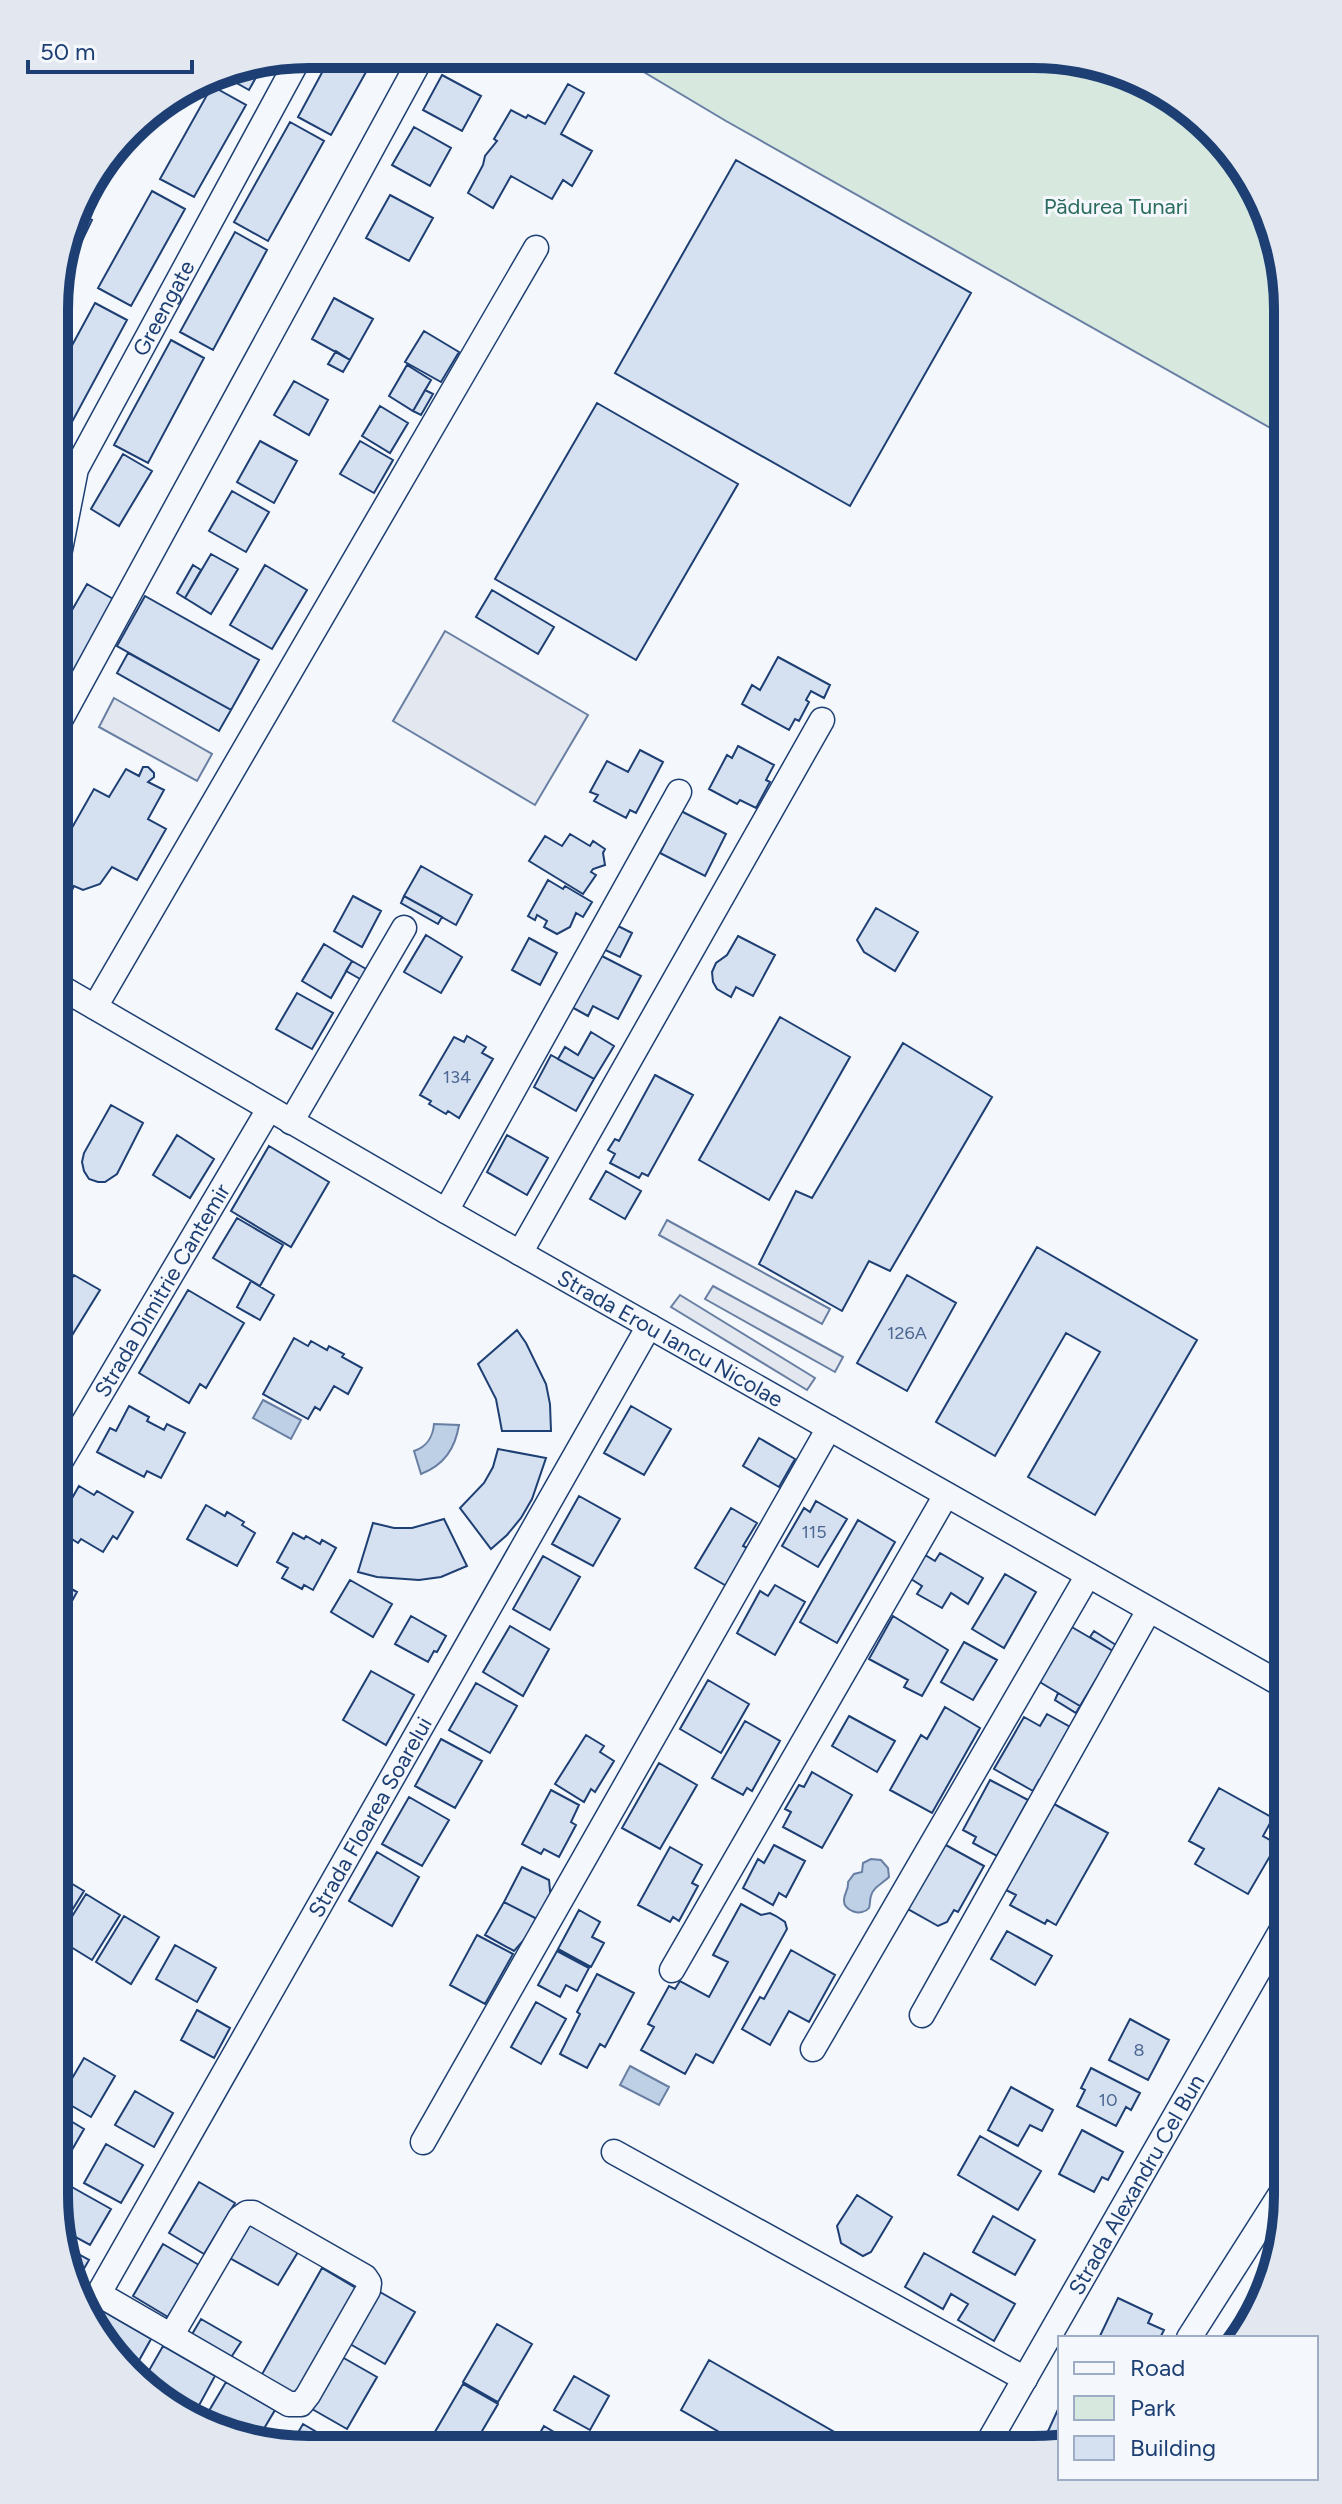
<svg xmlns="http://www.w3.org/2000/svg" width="1342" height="2504" font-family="Figtree,sans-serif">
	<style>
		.green { fill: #d7e8df; stroke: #687fa3; stroke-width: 2 }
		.parking { fill: #e3e8f0; stroke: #687fa3; stroke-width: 2 }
		.water { fill: #bed0e5; stroke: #687fa3; stroke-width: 2 }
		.building { fill: #d5e0f0; stroke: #1d3f73; stroke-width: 2 }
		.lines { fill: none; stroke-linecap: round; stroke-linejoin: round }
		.minor-casing { stroke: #1d3f73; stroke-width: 27 }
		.minor { stroke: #f4f7fb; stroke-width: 24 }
		.labels { text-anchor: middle; stroke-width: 6; stroke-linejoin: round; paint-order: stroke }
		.number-label { font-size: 18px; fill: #4b6792 }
		.park-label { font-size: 22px; fill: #2c6c60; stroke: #f4f7fb }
		.street-label { font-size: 22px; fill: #1d3f73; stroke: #f4f7fb }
		.rim { fill: none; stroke: #1d3f73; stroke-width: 10 }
	</style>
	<rect width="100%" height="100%" fill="#f4f7fb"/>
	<path class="green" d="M617 56 1082 59 1201 117 1275 228 1288 309V438L726 121Z"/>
	<path class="parking" d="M445 631 588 715 535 805 393 721Z
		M114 698 212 754 197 781 99 727Z
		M667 1220 830 1309 822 1324 659 1235Z
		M713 1286 843 1357 835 1372 705 1299Z
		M680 1295 815 1378 807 1390 671 1307Z"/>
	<path class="water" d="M263 1400 301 1420 291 1439 253 1418Z
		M434 1424 459 1425C455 1449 444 1465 421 1474L414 1451C426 1447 433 1437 434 1424Z
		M871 1859 881 1860 888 1868 889 1877C882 1884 873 1887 871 1896 870 1898 870 1906 869 1908 862 1917 843 1911 844 1900 844 1893 849 1890 848 1882L854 1874 862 1872 863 1863Z
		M630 2066 669 2087 659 2105 620 2085Z"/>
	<path class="building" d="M332 54H376L331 135 298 117Z
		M489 55H520L513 68Z
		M264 63 249 90 217 72Z
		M442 75 481 96 462 131 423 110Z
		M568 84 584 93 561 134 592 151 572 186 563 180 552 199 511 176 493 208 468 193 483 165 485 156 497 141 494 139 511 110 526 118 528 115 545 124Z
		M212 86 246 105 194 197 160 179Z
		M153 110 155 111 140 138 129 133 141 118Z
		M290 122 324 141 268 241 234 222Z
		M414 127 451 148 430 186 392 165Z
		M736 160 971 293 850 506 615 373Z
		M105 164 107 166 86 205 79 201Z
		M152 191 185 209 131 306 98 288Z
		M390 195 433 218 409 261 366 238Z
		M76 212 92 220 76 253 65 246Z
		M235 232 267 250 213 350 180 332Z
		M334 298 373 319 350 360 312 339Z
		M95 303 127 320 72 422 56 413V375Z
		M424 331 459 352 441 382 405 362Z
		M171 340 204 358 148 463 114 445Z
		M336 351 350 360 343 372 328 364Z
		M407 365 431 380 413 411 389 396Z
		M294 381 328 400 309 435 274 415Z
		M425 390 433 394 421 415 413 411Z
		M597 403 738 484 636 660 495 579Z
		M380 406 408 423 390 453 362 436Z
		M260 441 297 461 274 503 237 482Z
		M360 441 393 460 374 493 340 474Z
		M123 454 152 471 119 526 91 509Z
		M232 491 269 512 246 552 209 531Z
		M211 554 238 569 211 614 185 598Z
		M193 565 201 570 185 598 177 593Z
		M265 565 307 590 272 649 230 625Z
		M87 584 115 600 68 682 56 675V638Z
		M492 590 554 627 538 654 476 617Z
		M145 596 259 660 231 710 117 646Z
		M128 653 231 710 219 731 117 673Z
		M778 657 830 685 824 698 811 691 806 700 809 702 799 721 795 719 789 730 742 704 752 685 760 690Z
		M738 746 774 765 766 780 770 782 756 808 740 800 737 804 709 789 727 755 732 758Z
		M640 750 663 762 636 813 630 810 626 818 594 801 598 795 590 792 607 761 628 772Z
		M143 767H148L154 773V777L148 782 164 790 148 819 166 829 137 880 112 867 100 884 83 890 74 886 67 900 55 889V847L64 851 69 842 65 840 94 789 109 797 126 769 139 776Z
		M681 811 726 834 705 876 660 853Z
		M570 834 590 846 593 841 605 849 603 853 605 865 593 869 591 872 596 875 583 894 529 861 545 836 562 846Z
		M421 866 472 895 456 925 404 896Z
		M548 880 563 889 565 886 592 902 583 917 576 913 570 927 557 934 544 927 547 921 537 915 535 920 528 916Z
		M353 896 381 911 362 947 334 931Z
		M404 896 442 917 438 924 401 903Z
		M876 908 918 932 895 971 864 952 857 940Z
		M612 923 632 933 620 957 599 947Z
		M426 935 462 957 441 993 404 972Z
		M738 936 775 955 753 996 736 987 731 997 717 989 713 982 712 972 716 963 727 955Z
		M529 938 557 953 540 985 512 970Z
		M324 944 352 961 331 998 302 981Z
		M596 953 641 976 618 1019 593 1006 588 1016 568 1005Z
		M352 961 368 970 362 980 346 971Z
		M297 993 333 1013 312 1049 276 1029Z
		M780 1017 850 1057 769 1200 699 1160Z
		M591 1032 614 1046 594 1079 558 1059 565 1047 578 1055Z
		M467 1036 486 1047 482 1053 493 1059 459 1118 448 1111 446 1114 429 1104 431 1101 420 1095 454 1037 464 1042Z
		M55 1043 67 1050 57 1066 68 1073 60 1089 63 1091 57 1103Z
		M903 1043 992 1097 890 1271 869 1261 842 1311 759 1264 796 1191 812 1198Z
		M551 1055 594 1079 576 1111 534 1087Z
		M655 1075 693 1095 648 1176 642 1173 639 1178 610 1163 615 1154 608 1150 615 1139 619 1141Z
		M111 1105 143 1123 117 1174 105 1182H98L89 1179 84 1171 82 1162 84 1153Z
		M177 1135 214 1159 190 1198 153 1175Z
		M507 1135 548 1158 527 1195 487 1172Z
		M269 1146 329 1182 291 1247 231 1211Z
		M606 1171 641 1191 625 1219 590 1199Z
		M237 1218 283 1245 260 1286 213 1258Z
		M1037 1247 1197 1340 1095 1515 1028 1477 1100 1352 1066 1333 995 1456 936 1422Z
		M74 1275 100 1290 71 1337 55 1326V1305Z
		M907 1275 956 1303 907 1391 857 1363Z
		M251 1281 274 1295 260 1320 237 1307Z
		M188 1290 244 1323 206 1388 200 1384 189 1403 139 1373Z
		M517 1330 526 1343 546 1384 550 1404 551 1431H502L496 1399 478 1364Z
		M294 1338 308 1346 311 1341 327 1350 329 1346 344 1354 342 1357 362 1368 348 1394 334 1386 320 1410 315 1407 308 1419 263 1394Z
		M129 1406 149 1417 147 1421 164 1430 167 1424 185 1433 161 1478 147 1471 144 1477 97 1452 110 1428 116 1431Z
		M631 1406 671 1429 644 1475 604 1453Z
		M759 1438 795 1459 779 1487 743 1466Z
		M498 1449 546 1458 532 1499 521 1518 507 1535 491 1549 460 1508 484 1483 493 1467Z
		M79 1486 94 1495 97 1491 133 1512 117 1539 113 1536 103 1552 81 1539 78 1543 58 1530 71 1509 67 1507Z
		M579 1496 620 1519 593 1566 552 1544Z
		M816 1501 847 1519 818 1567 782 1546 804 1508 810 1512Z
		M206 1505 225 1516 227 1512 244 1522 242 1525 255 1533 237 1566 187 1539Z
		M731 1508 757 1523 743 1546 752 1550 730 1588 695 1568Z
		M444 1519 467 1566 441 1577 419 1580 377 1577 358 1572 373 1523 394 1528H412Z
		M858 1520 895 1542 837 1643 800 1622Z
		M293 1533 304 1539 306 1536 320 1544 322 1540 336 1548 313 1590 304 1585 302 1589 282 1578 288 1568 277 1562Z
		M940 1553 983 1578 968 1604 951 1593 942 1608 917 1594 922 1586 911 1579 925 1555 935 1561Z
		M543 1556 580 1577 550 1630 513 1609Z
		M1005 1574 1036 1592 1004 1648 972 1629Z
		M350 1580 392 1604 373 1637 331 1612Z
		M64 1585 77 1592 55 1632V1586L62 1590Z
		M775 1585 805 1602 775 1655 737 1633 760 1591 768 1596Z
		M411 1616 446 1636 437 1652 434 1651 428 1662 395 1644Z
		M893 1616 948 1650 922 1696 904 1687 908 1680 869 1659Z
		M510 1626 549 1649 523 1696 483 1672Z
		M1070 1626 1113 1651 1080 1706 1038 1681Z
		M1094 1631 1116 1645 1113 1651 1090 1637Z
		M964 1642 997 1660 973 1700 941 1682Z
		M371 1671 414 1695 386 1745 343 1720Z
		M708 1680 749 1704 721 1753 680 1729Z
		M476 1683 517 1706 490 1753 449 1730Z
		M1058 1693 1080 1706 1076 1713 1055 1700Z
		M945 1707 980 1728 932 1813 890 1790 921 1735 927 1739Z
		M1047 1714 1072 1728 1042 1781 1039 1780 1033 1791 994 1769 1024 1717 1040 1726Z
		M849 1716 895 1741 877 1772 832 1746Z
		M745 1721 780 1741 752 1791 747 1788 743 1795 712 1778Z
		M586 1735 604 1746 600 1752 614 1761 595 1792 591 1789 584 1802 555 1784Z
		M441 1739 482 1761 455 1808 415 1786Z
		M659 1763 697 1785 660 1849 622 1828Z
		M812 1772 852 1795 822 1848 783 1827 791 1812 785 1809 799 1785 804 1787Z
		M990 1780 1028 1800 997 1856 973 1843 976 1837 963 1830Z
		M1219 1788 1273 1818 1263 1836 1277 1844 1248 1894 1195 1864 1204 1849 1189 1841Z
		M551 1790 579 1805 571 1822 576 1825 559 1857 544 1849 541 1854 522 1844Z
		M409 1797 449 1820 422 1866 382 1844Z
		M1054 1804 1108 1833 1056 1925 1047 1920 1045 1924 1010 1905 1016 1895 1006 1890Z
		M944 1844 984 1866 958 1912 954 1910 947 1922 938 1926 908 1909Z
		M774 1845 805 1861 786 1897 779 1893 773 1905 743 1888 758 1859 764 1863Z
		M670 1847 702 1865 692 1883 698 1886 679 1921 673 1917 670 1922 638 1905Z
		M377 1852 419 1877 392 1926 349 1901Z
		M522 1867 549 1880 551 1901 541 1921 504 1902Z
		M54 1873 84 1891 56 1936H54Z
		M86 1894 120 1915 92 1960 58 1939Z
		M504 1902 541 1921 514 1951 485 1935Z
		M741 1904 761 1915 770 1913 776 1916 785 1922 787 1929 713 2063 696 2054 685 2074 641 2050 654 2027 648 2024 669 1986 675 1989 680 1981 709 1997 728 1962 713 1955Z
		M579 1910 600 1922 592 1937 604 1943 591 1967 558 1949Z
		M124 1916 159 1937 131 1984 96 1962Z
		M1007 1931 1052 1956 1035 1985 991 1959Z
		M477 1935 513 1954 485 2004 450 1985Z
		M175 1945 216 1968 197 2002 156 1979Z
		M791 1950 835 1975 809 2022 789 2011 770 2045 742 2029 760 1997 764 1999Z
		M557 1951 589 1968 577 1991 566 1985 560 1997 538 1985Z
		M597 1974 634 1993 605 2047 600 2044 587 2068 560 2054 580 2014 577 2012Z
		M536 2002 566 2019 541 2064 511 2047Z
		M197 2010 230 2028 214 2058 181 2040Z
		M1130 2019 1169 2040 1148 2080 1109 2060Z
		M84 2058 115 2076 91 2117 60 2099Z
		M1091 2068 1140 2093 1131 2110 1126 2107 1116 2126 1077 2106 1085 2090 1081 2088Z
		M1011 2087 1053 2110 1042 2131 1030 2125 1018 2146 988 2130Z
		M135 2091 173 2113 154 2147 115 2125Z
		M54 2111 84 2129 61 2169 54 2165Z
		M1082 2130 1123 2152 1108 2180 1102 2177 1094 2192 1059 2174Z
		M980 2136 1041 2171 1018 2210 958 2175Z
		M106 2144 143 2165 121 2203 84 2183Z
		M54 2177 111 2209 90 2245 59 2228 54 2195Z
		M199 2182 235 2203 204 2254 169 2233Z
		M857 2195 892 2217 871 2252 863 2256 841 2243 837 2226Z
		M993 2216 1035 2240 1015 2275 973 2252Z
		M247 2223 298 2252 278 2285 228 2257Z
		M163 2244 199 2265 168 2317 133 2296Z
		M62 2245 89 2260 74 2286 67 2276Z
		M924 2253 1015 2304 994 2341 958 2320 968 2304 951 2294 943 2309 905 2287Z
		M322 2268 356 2288 295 2395 261 2376Z
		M380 2292 415 2312 385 2364 350 2344Z
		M1118 2298 1152 2314 1148 2323 1164 2330 1160 2338H1099Z
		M101 2310 151 2339 132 2373 96 2319Z
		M201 2319 241 2342 230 2359 191 2336Z
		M497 2324 532 2344 498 2402 463 2382Z
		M163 2346 215 2376 196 2411 143 2381Z
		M342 2357 377 2377 347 2429 312 2409Z
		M709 2360 864 2449H749L681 2410Z
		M574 2376 609 2396 590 2430 554 2410Z
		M226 2382 275 2410 256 2442 245 2438 206 2416Z
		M463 2384 498 2404 472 2448H439L429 2442Z
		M1060 2405V2446H1058L1044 2440Z
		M303 2424 337 2444 335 2448H289Z
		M544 2426 579 2447 578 2449H531Z
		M677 2433 704 2449H668Z
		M1029 2434 1056 2446 1022 2450Z"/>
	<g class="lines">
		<g class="minor-casing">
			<g id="minor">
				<path id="s1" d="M56 570 76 469 300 56"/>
				<path d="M56 728 420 60"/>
				<path id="s2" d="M55 984 446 1211 1288 1688"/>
				<path d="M95 1007 536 248"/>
				<path d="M291 1122 404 928"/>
				<path d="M446 1211 679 792"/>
				<path d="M520 1253 822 720"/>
				<path id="s3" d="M55 1471 269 1109"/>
				<path d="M672 1970 946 1495"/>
				<path d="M922 2015 1149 1610"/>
				<path d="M813 2049 1088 1575"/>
				<path d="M423 2142 829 1428"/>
				<path d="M614 2152 1025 2379"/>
				<path d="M99 2294 289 2404H301L308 2395 368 2290 369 2283 365 2277 253 2213H247L240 2218 171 2336"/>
				<path id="s4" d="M90 2309 649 1326"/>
				<path d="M1189 2338 1287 2184"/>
				<path id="s5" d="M984 2450 1288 1919"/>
			</g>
		</g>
		<use href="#minor" class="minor"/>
	</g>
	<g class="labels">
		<g class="number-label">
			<text x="457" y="1083">134</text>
			<text x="907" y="1339">126A</text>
			<text x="814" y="1538">115</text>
			<text x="1139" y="2056">8</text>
			<text x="1108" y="2106">10</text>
		</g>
		<g class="park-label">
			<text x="1116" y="214">Pădurea Tunari</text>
		</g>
		<g class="street-label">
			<text dy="8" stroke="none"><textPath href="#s1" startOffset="286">Greengate</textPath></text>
			<text dy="8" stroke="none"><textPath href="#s3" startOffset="210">Strada Dimitrie Cantemir</textPath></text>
			<text dy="8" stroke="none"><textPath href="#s2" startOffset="710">Strada Erou Iancu Nicolae</textPath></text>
			<text dy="8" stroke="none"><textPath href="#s4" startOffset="566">Strada Floarea Soarelui</textPath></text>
			<text dy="8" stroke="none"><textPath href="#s5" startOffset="306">Strada Alexandru Cel Bun</textPath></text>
		</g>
	</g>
	<path d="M0 0H1342V2504H0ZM309 68H1033A241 241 0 0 1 1274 309V2195A241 241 0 0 1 1033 2436H309A241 241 0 0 1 68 2195V309A241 241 0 0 1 309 68Z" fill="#e3e8f0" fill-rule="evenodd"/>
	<path class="rim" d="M309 68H1033A241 241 0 0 1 1274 309V2195A241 241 0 0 1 1033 2436H309A241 241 0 0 1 68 2195V309A241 241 0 0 1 309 68Z"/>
	<rect x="1058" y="2336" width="260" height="144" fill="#f4f7fb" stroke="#9eadc5" stroke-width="2"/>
	<rect x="1074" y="2362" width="40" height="12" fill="#f4f7fb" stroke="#9eadc5" stroke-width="2"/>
	<text x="1130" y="2376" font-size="24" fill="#1d3f73">Road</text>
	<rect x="1074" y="2396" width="40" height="24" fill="#d7e8df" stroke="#9eadc5" stroke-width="2"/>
	<text x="1130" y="2416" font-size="24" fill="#1d3f73">Park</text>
	<rect x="1074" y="2436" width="40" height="24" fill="#d5e0f0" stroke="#9eadc5" stroke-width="2"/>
	<text x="1130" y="2456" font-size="24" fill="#1d3f73">Building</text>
	<path d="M28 60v12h164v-12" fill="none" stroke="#1d3f73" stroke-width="4"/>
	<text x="40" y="60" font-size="24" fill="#1d3f73" stroke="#f4f7fb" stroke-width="6" paint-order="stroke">50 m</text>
</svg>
